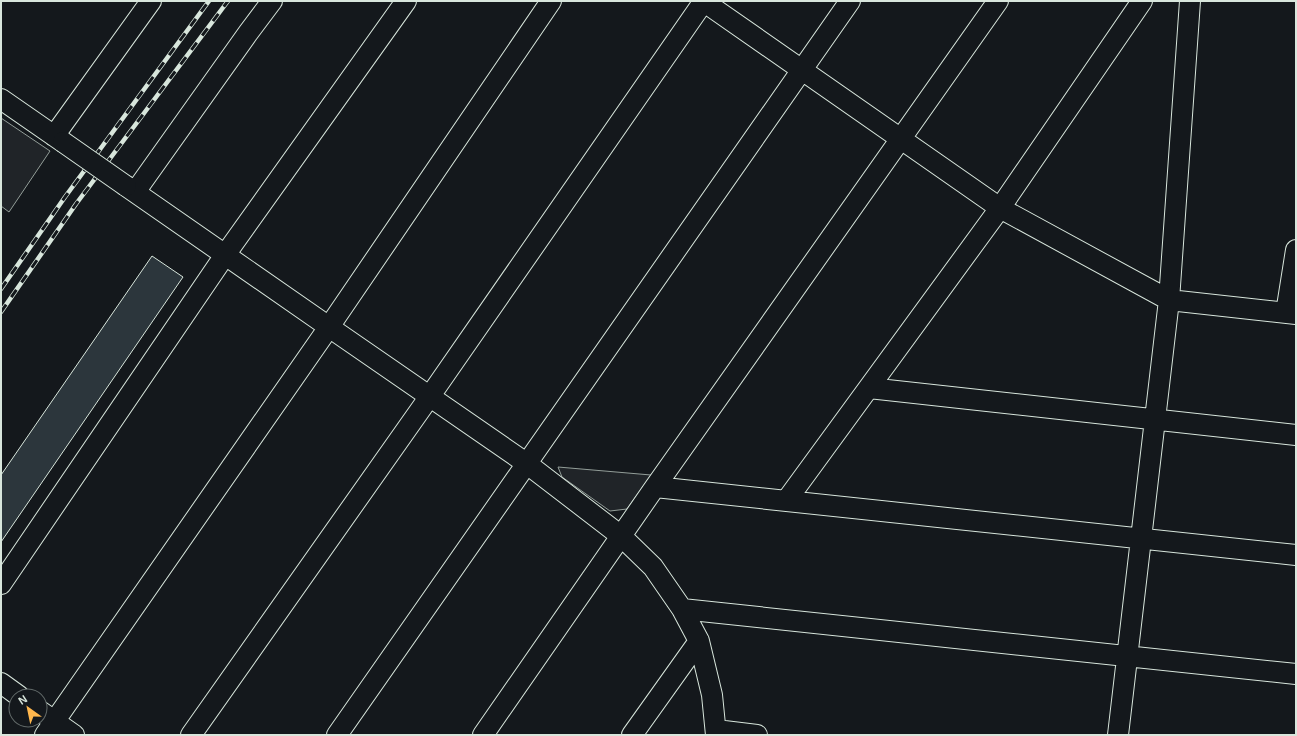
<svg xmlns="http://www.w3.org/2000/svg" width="1297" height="736" font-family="Helvetica,sans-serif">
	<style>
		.green { fill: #202428; stroke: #939e99 }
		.building { fill: #2c363c; stroke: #d8e6dc }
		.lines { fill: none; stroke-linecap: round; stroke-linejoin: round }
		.street-casing { stroke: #d8e6dc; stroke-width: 22 }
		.street { stroke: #14181c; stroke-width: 20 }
		.rail-casing { stroke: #d8e6dc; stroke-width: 4.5 }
		.rail { stroke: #14181c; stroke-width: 3; stroke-dasharray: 9; stroke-linecap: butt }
		.street-bridge-casing { stroke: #d8e6dc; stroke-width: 22; stroke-linecap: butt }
		.street-bridge { stroke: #14181c; stroke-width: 20 }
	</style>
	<rect width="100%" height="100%" fill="#14181c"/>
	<path class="green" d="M1 118 50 151 9 212 1 206Z
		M558 467 651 475 627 509 610 511 562 477Z"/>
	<path class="building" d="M152 256 183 277 1 542V475Z"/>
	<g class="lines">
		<g class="street-casing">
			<path id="street" d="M703 1 1000 208 1169 300 1296 314
				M1 99 63 142
				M54 136 151 1
				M126 186 329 327 526 463 621 536 653 567 682 609 699 641 712 695 716 735
				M135 192 248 33 272 1
				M1286 313 1296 250
				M869 388 1296 435
				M655 487 1296 555
				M786 501 1000 208 1142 1
				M1 584 225 255 406 1
				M682 609 1296 674
				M1 683 19 696
				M40 711 74 735
				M716 730 757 735
				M45 735 329 327 551 1
				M191 735 430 396 704 1
				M337 735 850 1
				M483 735 655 487 998 1
				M632 735 699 641
				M1118 735 1169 300 1190 1"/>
		</g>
		<use href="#street" class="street"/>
		<g class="rail-casing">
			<path id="rail" d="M1 289 65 197 209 1
				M1 312 76 204 228 1"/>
		</g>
		<use href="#rail" class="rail"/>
		<g class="street-bridge-casing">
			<path id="street-bridge" d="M63 142 126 186"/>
		</g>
		<use href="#street-bridge" class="street-bridge"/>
	</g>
	<rect width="1297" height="736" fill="none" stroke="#d8e6dc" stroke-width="4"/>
	<g transform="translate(28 708) rotate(327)"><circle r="19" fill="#14181c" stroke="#626a69"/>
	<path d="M0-3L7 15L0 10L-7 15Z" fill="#ffb74d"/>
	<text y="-6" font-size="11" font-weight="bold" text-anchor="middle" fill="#d8e6dc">N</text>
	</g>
</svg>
